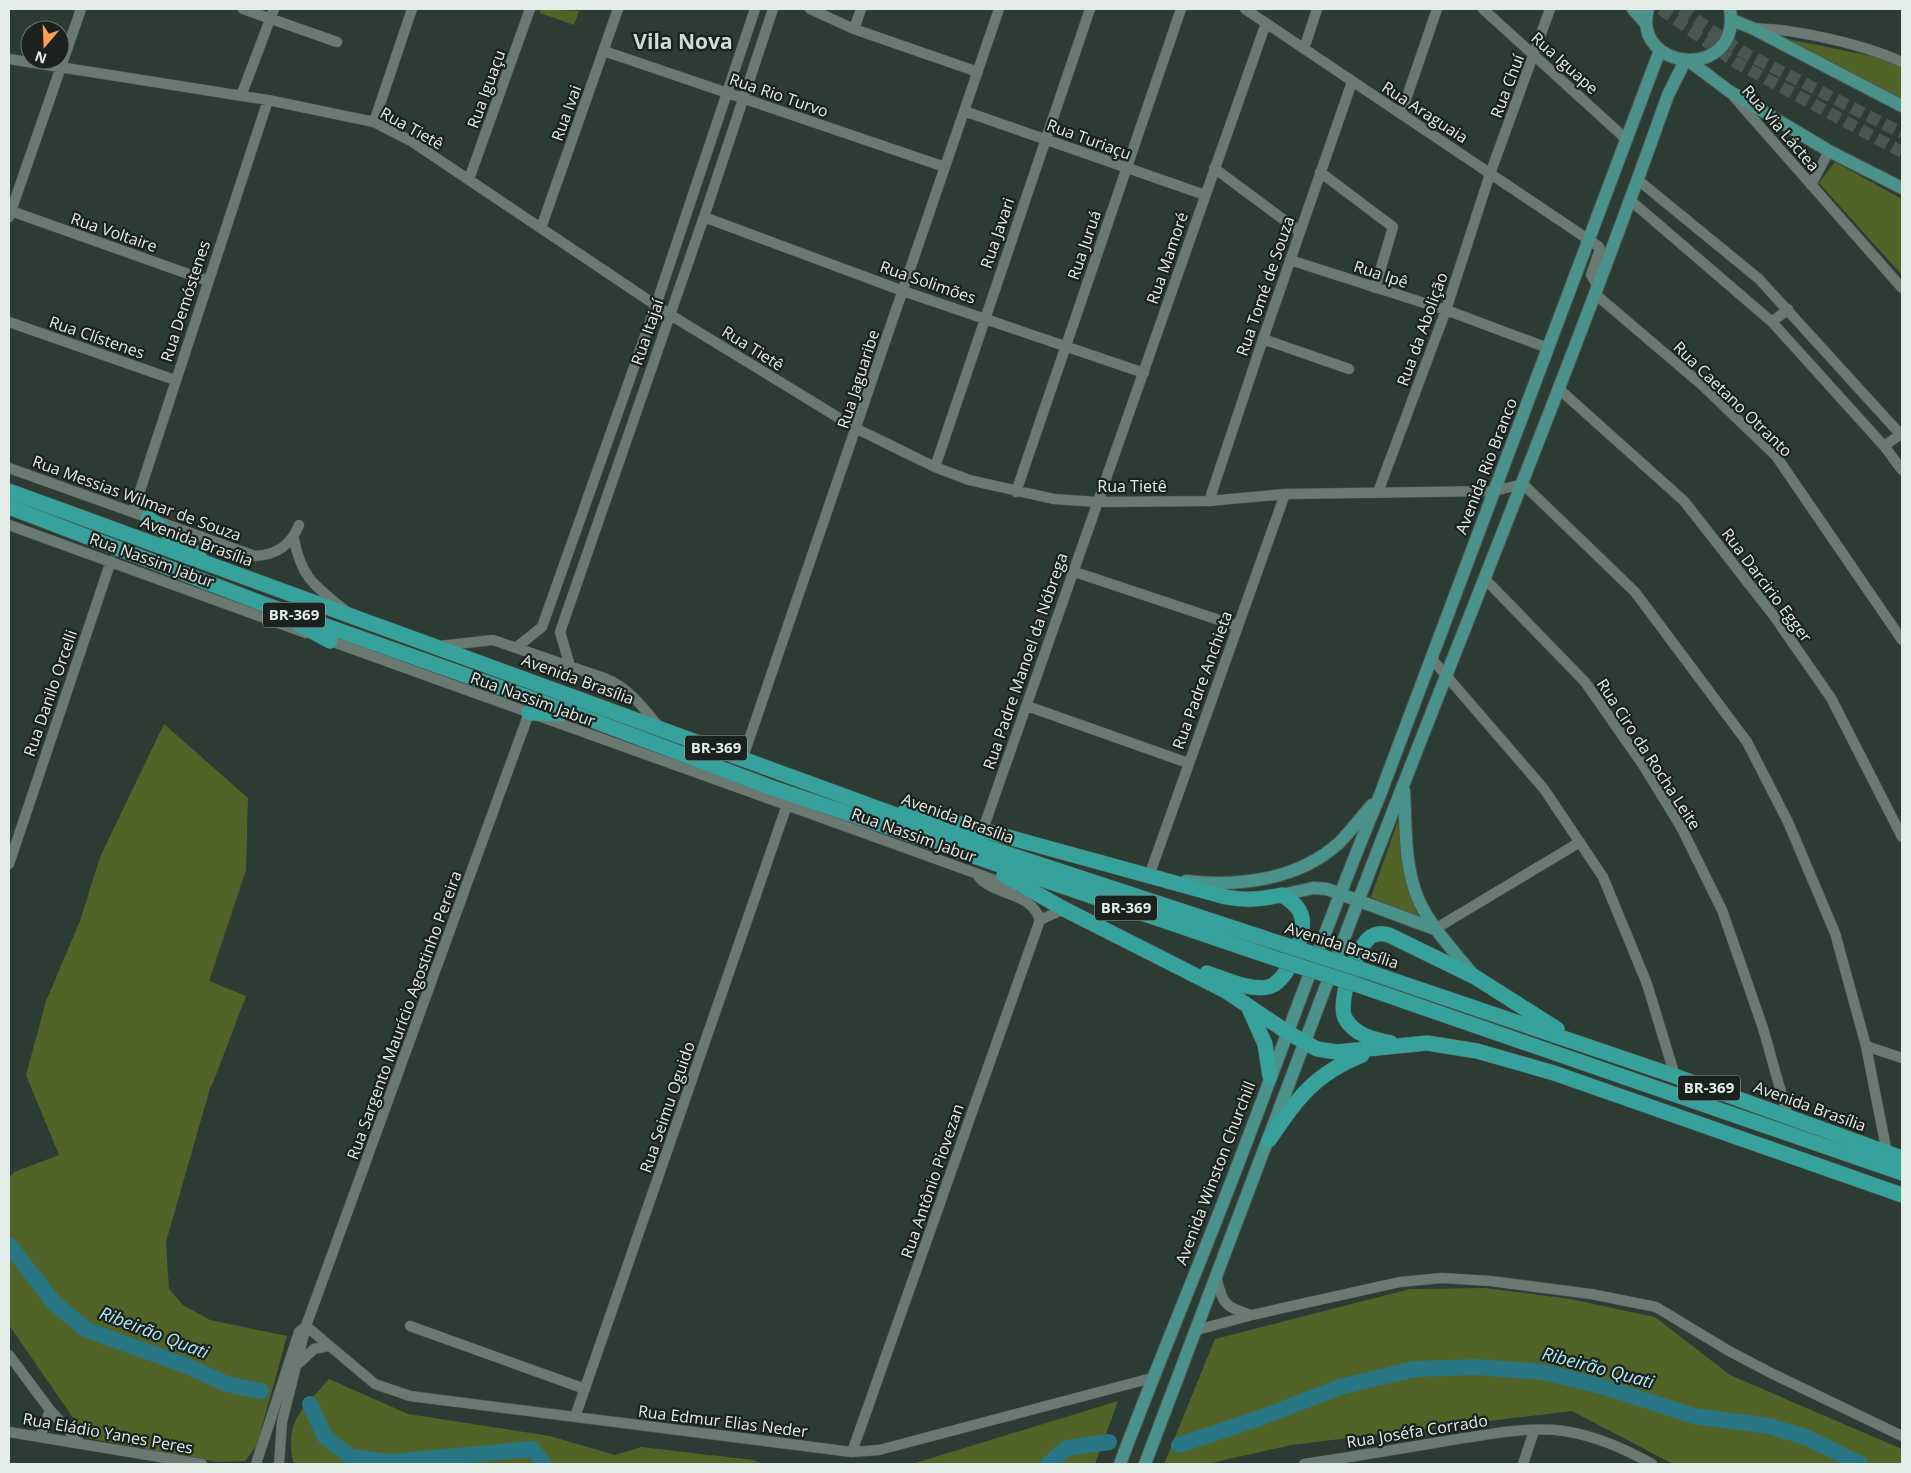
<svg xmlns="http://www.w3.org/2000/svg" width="1911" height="1473" font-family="'Open Sans',sans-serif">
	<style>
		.green { fill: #526327 }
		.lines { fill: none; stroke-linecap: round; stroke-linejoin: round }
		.river { stroke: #287683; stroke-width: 16 }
		.major-tunnel { stroke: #485650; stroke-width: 12; stroke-dasharray: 12 6; stroke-linecap: butt }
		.minor-casing { stroke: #4b5752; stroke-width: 11 }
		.major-casing { stroke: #4b5752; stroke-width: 14 }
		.highway-casing { stroke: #4b5752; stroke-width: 16 }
		.minor { stroke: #6a7a73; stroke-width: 10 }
		.major { stroke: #4b928b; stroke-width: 12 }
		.highway { stroke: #37a29b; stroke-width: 15 }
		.highway-bridge-casing { stroke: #4b5752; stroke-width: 16; stroke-linecap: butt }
		.highway-bridge { stroke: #37a29b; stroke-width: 15 }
		.labels { text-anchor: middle; stroke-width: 4.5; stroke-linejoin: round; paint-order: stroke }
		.shield { fill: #1a211e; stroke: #a7afab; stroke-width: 1 }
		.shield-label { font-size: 15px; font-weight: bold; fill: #e4ece8 }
		.street-label { font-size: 16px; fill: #e4ece8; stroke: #1a211e }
		.water-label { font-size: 18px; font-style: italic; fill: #b0ecf8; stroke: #1a211e }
		.district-label { font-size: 21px; font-weight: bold; fill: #ccddd5; stroke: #1a211e }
	</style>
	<rect width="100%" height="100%" fill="#2d3b35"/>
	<path class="green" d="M541 9 579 11 574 25 540 13Z
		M1782 38 1886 59 1902 65V102Z
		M1835 162 1902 199V275L1819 183Z
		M164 724 248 798 246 870 209 981 246 996 211 1088V1085L166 1242 169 1289 183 1305 210 1320 287 1336 257 1445 245 1461 218 1462 87 1438 9 1325V1178L14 1172 59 1155 26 1075 46 1001 80 921 100 857Z
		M1398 821C1401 856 1405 889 1421 922L1371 897Z
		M1485 1288 1570 1299 1655 1317 1730 1375 1902 1449V1464H1673L1572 1411 1291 1445 1207 1464H1164L1215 1339 1410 1289Z
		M329 1379 408 1414 550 1436 615 1455 641 1447 753 1460 764 1464H297L293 1462C285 1418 302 1411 329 1379Z
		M1118 1401 1095 1464H912Z"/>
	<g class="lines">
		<path class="river" d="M9 1245 55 1304 87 1330 182 1364 227 1384 261 1391
			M310 1404 325 1437 351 1457 390 1462 532 1449 544 1464
			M1179 1445 1257 1419 1340 1387 1414 1369 1477 1367 1544 1372 1601 1386 1694 1416 1769 1426 1808 1438 1860 1464
			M1048 1464 1067 1448 1109 1442"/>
		<path class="major-tunnel" d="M1661 9 1735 62 1902 152
			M1681 9 1741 51 1902 133"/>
		<g class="minor-casing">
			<path id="minor" d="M243 9 337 42
				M810 9 854 29 978 72
				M1245 9 1598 246 1600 249 1591 275 1597 285
				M1483 9 1626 139
				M1753 28C1795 29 1863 44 1902 62
				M854 29 861 9
				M1304 49 1317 9
				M604 51 945 167
				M9 59 268 100 374 122 411 141 669 314 857 429 935 467 969 480 1054 499 1097 502 1209 501 1285 494 1494 491 1523 484 1635 592 1747 742 1788 822 1835 933 1866 1046 1887 1153
				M241 96 274 9
				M1734 97 1902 288
				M964 111 1205 195
				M1401 114 1437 9
				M374 122 412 9
				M1214 168 1299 231
				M1320 172 1393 227 1375 288
				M469 179 530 9
				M1638 180 1759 279 1902 436
				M1811 185 1829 151
				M1630 200 1772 322 1884 446 1902 470
				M11 211 208 281
				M9 217 81 9
				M704 217 903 291 1144 373
				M541 228 618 9
				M1290 260 1446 310 1548 348
				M1594 293 1702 385 1776 456 1902 640
				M9 322 175 380
				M1772 322 1788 309
				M1263 339 1349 369
				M1559 389 1684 501 1774 616 1831 698 1902 837
				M1884 446 1901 434
				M935 467 1090 9
				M9 468 255 556C277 555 291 545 299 525
				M1016 492 1181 9
				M1378 492 1446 310 1490 174 1550 9
				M1209 501 1263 339 1352 82
				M133 512 268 100
				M9 525 306 633
				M294 539C301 578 316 587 346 611
				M1072 571 1237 626
				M1485 579 1585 682 1643 765 1681 827 1722 910 1763 1028 1788 1117
				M325 639 1014 887
				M439 646 493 640 604 678C628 687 643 707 659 727
				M517 647 542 627 656 305 755 9
				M1431 658 1544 789 1603 877 1647 984 1675 1076
				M570 666 560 632 704 217 773 9
				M1027 706 1188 763
				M743 757 999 9
				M983 829 1266 23
				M9 864 111 561
				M978 876C995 897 1031 891 1040 920
				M1149 876 1285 494
				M1040 920 1064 909
				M1435 929 1580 842
				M1866 1046 1902 1058
				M1217 1280C1223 1305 1226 1307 1251 1315
				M306 1326 375 1384 410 1396 852 1452 879 1450 1152 1378
				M410 1326 585 1389
				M1197 1330 1252 1315 1400 1282 1442 1278 1490 1281 1591 1294 1656 1307 1729 1351 1773 1374 1902 1436
				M9 1355 50 1410 81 1444
				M299 1363 314 1349 328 1346
				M575 1417 787 805
				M9 1432 202 1464
				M40 1437 50 1410
				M852 1452 1040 920
				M256 1464 299 1332 306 1326
				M279 1464 282 1422 306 1326 529 713
				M1304 1464C1351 1457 1399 1449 1446 1441 1484 1435 1526 1426 1564 1431 1596 1436 1623 1448 1652 1464
				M1523 1464 1534 1431"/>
		</g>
		<g class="major-casing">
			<path id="major" d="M1633 9 1646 24
				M1648 9C1631 71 1742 82 1730 9
				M1732 20 1752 28 1902 106
				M1689 61 1729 91 1829 151 1902 188
				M1404 791C1406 828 1404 867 1419 901 1432 929 1455 952 1474 976
				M1186 881C1239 887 1298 880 1339 843 1351 831 1361 817 1372 805
				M1282 895 1313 888 1327 889 1435 929
				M1120 1464C1152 1378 1188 1293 1221 1208 1275 1071 1323 931 1380 795L1660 50
				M1145 1464C1218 1276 1287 1087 1359 899 1462 631 1572 366 1668 95L1685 61"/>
		</g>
		<g class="highway-casing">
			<path id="highway" d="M9 491 959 838 1288 946
				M9 507 261 603 581 716 770 787 1283 961
				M148 518 199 556
				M300 625 330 641
				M529 713 560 714
				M906 809 1226 897C1246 901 1262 899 1282 895 1291 901 1300 907 1302 918 1305 938 1288 982 1268 987 1249 991 1225 979 1207 973
				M1004 875 1064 909 1226 991 1287 1032 1317 1049 1337 1052 1427 1043 1477 1051 1554 1073 1902 1195
				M1360 969 1675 1076 1902 1158
				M1355 984 1902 1173
				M1248 1006 1265 1044 1270 1076
				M1391 1043C1373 1039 1354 1035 1345 1018 1337 1002 1357 941 1374 935 1379 933 1385 934 1389 935L1475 977 1557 1029
				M1269 1140C1297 1099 1314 1074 1362 1055"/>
		</g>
		<use href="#minor" class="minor"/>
		<use href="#major" class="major"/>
		<use href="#highway" class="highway"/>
		<g class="highway-bridge-casing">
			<path id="highway-bridge" d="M1288 946 1360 969
				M1283 961 1355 984"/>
		</g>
		<use href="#highway-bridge" class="highway-bridge"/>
	</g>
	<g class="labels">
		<g class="shield">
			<rect x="263" y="602.5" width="62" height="25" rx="4"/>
			<rect x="685" y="735.5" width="62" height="25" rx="4"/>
			<rect x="1095" y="895.5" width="62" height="25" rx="4"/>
			<rect x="1678" y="1075.5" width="62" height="25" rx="4"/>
		</g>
		<g class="shield-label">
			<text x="294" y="620">BR-369</text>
			<text x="716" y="753">BR-369</text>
			<text x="1126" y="913">BR-369</text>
			<text x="1709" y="1093">BR-369</text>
		</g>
		<g class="street-label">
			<text transform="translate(1565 63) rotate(42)" y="6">Rua Iguape</text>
			<text transform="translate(1507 86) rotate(-69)" y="6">Rua Chuí</text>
			<text transform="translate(486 89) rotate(-70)" y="6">Rua Iguaçu</text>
			<text transform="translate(779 95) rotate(19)" y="6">Rua Rio Turvo</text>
			<text transform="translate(1425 112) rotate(33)" y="6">Rua Araguaia</text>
			<text transform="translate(566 113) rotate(-70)" y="6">Rua Ivai</text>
			<text transform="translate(412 128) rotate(29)" y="6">Rua Tietê</text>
			<text transform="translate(1781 128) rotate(49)" y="6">Rua Via Láctea</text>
			<text transform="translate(1089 139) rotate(20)" y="6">Rua Turiaçu</text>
			<text transform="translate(114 232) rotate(19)" y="6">Rua Voltaire</text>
			<text transform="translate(997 233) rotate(-71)" y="6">Rua Javari</text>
			<text transform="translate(1084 245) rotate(-71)" y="6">Rua Juruá</text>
			<text transform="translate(1167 258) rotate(-71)" y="6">Rua Mamoré</text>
			<text transform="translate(1381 274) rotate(18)" y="6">Rua Ipê</text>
			<text transform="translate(928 282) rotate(19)" y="6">Rua Solimões</text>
			<text transform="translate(1265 286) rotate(-71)" y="6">Rua Tomé de Souza</text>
			<text transform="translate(185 301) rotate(-72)" y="6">Rua Demóstenes</text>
			<text transform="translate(1422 329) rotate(-70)" y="6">Rua da Abolição</text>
			<text transform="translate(647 332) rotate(-71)" y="6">Rua Itajaí</text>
			<text transform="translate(97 337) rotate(19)" y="6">Rua Clístenes</text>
			<text transform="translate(753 348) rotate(32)" y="6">Rua Tietê</text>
			<text transform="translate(858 379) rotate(-72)" y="6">Rua Jaguaribe</text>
			<text transform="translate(1733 399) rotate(44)" y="6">Rua Caetano Otranto</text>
			<text transform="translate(1486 466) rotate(-69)" y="6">Avenida Rio Branco</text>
			<text x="1132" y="492">Rua Tietê</text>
			<text transform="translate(137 498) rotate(20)" y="6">Rua Messias Wilmar de Souza</text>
			<text transform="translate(197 541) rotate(20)" y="6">Avenida Brasília</text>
			<text transform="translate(152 560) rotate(20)" y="6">Rua Nassim Jabur</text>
			<text transform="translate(1767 585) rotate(53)" y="6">Rua Darcirio Egger</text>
			<text transform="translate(1025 661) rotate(-71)" y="6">Rua Padre Manoel da Nóbrega</text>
			<text transform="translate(578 679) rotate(20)" y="6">Avenida Brasília</text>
			<text transform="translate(1202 680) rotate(-70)" y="6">Rua Padre Anchieta</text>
			<text transform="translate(50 693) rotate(-71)" y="6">Rua Danilo Orcelli</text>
			<text transform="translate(533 699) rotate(20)" y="6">Rua Nassim Jabur</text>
			<text transform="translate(1649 754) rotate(57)" y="6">Rua Ciro da Rocha Leite</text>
			<text transform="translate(958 818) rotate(20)" y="6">Avenida Brasília</text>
			<text transform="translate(914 835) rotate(20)" y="6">Rua Nassim Jabur</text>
			<text transform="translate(1342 945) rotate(18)" y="6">Avenida Brasília</text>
			<text transform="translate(404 1015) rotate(-70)" y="6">Rua Sargento Maurício Agostinho Pereira</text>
			<text transform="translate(1810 1106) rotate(20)" y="6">Avenida Brasília</text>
			<text transform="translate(667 1107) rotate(-71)" y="6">Rua Seimu Oguido</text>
			<text transform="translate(1215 1173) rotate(-69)" y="6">Avenida Winston Churchill</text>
			<text transform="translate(932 1181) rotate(-71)" y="6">Rua Antônio Piovezan</text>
			<text transform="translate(723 1421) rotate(7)" y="6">Rua Edmur Elias Neder</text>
			<text transform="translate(1417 1431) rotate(-9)" y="6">Rua Joséfa Corrado</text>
			<text transform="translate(108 1433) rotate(10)" y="6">Rua Eládio Yanes Peres</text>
		</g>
		<g class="water-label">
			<text transform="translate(154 1333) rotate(21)" y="6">Ribeirão Quati</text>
			<text transform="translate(1598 1368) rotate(15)" y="6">Ribeirão Quati</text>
		</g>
		<g class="district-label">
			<text x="683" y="49">Vila Nova</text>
		</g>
	</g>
	<rect width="1911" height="1473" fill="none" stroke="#e4ece8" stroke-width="20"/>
	<g transform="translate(45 45) rotate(199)"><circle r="24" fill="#1a211e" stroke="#6b726f"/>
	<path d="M0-4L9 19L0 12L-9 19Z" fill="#fc9d52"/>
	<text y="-8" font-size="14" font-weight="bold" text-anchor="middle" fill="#e4ece8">N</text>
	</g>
</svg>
